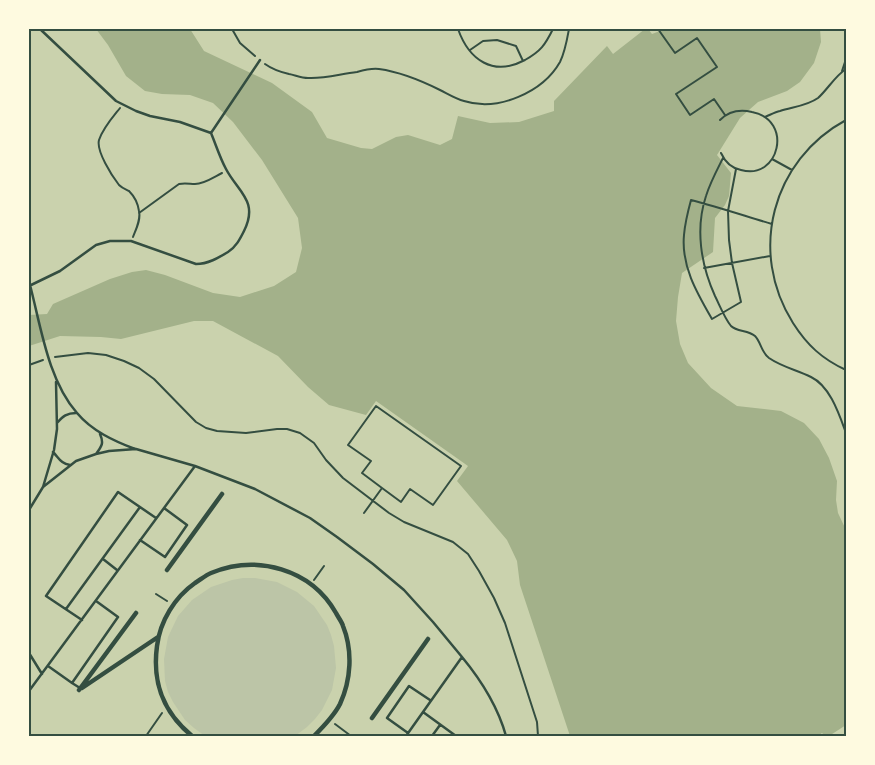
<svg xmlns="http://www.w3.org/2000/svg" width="875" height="765" font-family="Literata,serif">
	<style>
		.green { fill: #cad2ad }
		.water { fill: #a3b18a }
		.building { fill: #bcc5a7 }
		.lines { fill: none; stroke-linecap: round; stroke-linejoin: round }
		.path { stroke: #344e41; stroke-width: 2 }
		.service { stroke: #344e41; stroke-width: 2.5 }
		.pedestrian { stroke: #344e41; stroke-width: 4.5 }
		.neatline { fill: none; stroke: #344e41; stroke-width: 2 }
	</style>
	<rect width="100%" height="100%" fill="#e9edc9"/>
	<path class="green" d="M29 29H846V736H29Z"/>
	<path class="water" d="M96 29H190L204 51 272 83 312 112 327 138 361 148 372 149 396 137 408 135 440 145 452 139 458 116 490 123 519 122 554 111V101L607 46 613 54 645 29H648L652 34 665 29H820L821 42 814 63 800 82 787 91 758 102 740 118 717 155 731 173 729 196 725 205 715 218 713 252 682 273 678 297 676 321 680 344 688 363 711 388 737 406 781 411 804 423 819 439 829 458 837 481 836 500 838 513 846 530V725L829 736H825L822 733 818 736H570L520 585 517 561 507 540 457 481 468 466 376 401 366 415 329 405 308 387 278 356 213 321H194L121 339 101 337 60 336 29 346V315L47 314 53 304 110 279 132 272 146 270 165 275 213 293 240 297 274 286 296 272 302 248 298 218 262 160 233 122 213 103 190 95 162 94 145 91 126 76 108 45Z"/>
	<path class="building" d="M243 578H255L277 582 297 592 314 606 327 625 331 635 334 646 336 668 332 690 322 710 315 719 307 727 295 736H205L194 728 185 720 173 702 168 692 165 681 164 659 168 637 178 616 192 600 211 587 232 580Z"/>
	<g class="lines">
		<path class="path" d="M232 29 240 43 255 56
			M458 29C469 60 493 77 525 60 541 51 545 45 553 29
			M658 29 675 53 697 38 717 67 676 94 690 115 714 99 725 115
			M470 50 483 41 497 40 516 46 523 61
			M265 64C272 69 280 72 289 74 295 75 301 78 308 78 324 79 340 74 357 72 364 70 372 68 379 69 401 72 420 80 440 90 448 94 456 99 464 101 498 112 543 92 560 62 565 52 567 40 569 29
			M842 71 846 59
			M120 108C112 118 103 128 99 140 96 151 112 176 119 185 122 188 125 189 129 191 134 196 138 204 139 211 141 220 136 229 133 237
			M765 117C770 115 775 112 780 111 792 107 807 106 818 98 828 89 835 76 846 69
			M720 120C729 111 739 109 752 112 794 120 779 181 741 170 731 168 725 162 721 153
			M846 120C772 160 748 252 793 323 807 345 822 359 846 370
			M723 158C717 170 710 183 706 196 695 229 701 265 715 296 720 306 724 317 731 326 737 332 748 330 755 336 761 342 761 352 769 358 782 367 797 370 811 377 830 386 839 414 846 433
			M772 159 792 170
			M736 169 728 211 729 240 732 263 741 302 712 319C697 293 681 266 684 235 685 223 688 211 691 200 718 207 745 216 772 224
			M139 213 179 184C185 183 190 184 195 184 204 184 214 177 222 173
			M704 268 770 256
			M55 357 88 353 106 355 124 361 139 368 154 379 196 422 206 428 217 431 246 433 277 429H287L300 433 314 443 326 460 343 478 389 513 404 522 453 542 468 554 479 571 494 598 505 623 537 722 538 736
			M29 365 43 360
			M364 513 382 488 362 473 371 461 348 445 376 406 461 466 433 505 410 489 401 502 382 488
			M314 580 324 566
			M156 594 167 601
			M335 724 351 736
			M146 736 162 713"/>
		<path class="service" d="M211 133 260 60
			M30 285C41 327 48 380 77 413 92 431 114 441 135 449
			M29 286 60 271 96 245 110 241H131L196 264C208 264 218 258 228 252 236 247 240 239 244 231 259 201 238 192 226 169 220 158 216 145 211 133L180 122 150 116 136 111 116 101 40 29
			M57 423C63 416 67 413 76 413
			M53 452C59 458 61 464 70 465
			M96 454C102 446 104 443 100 434
			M43 487 76 461 96 454 109 451 136 449 195 466 255 489 310 518 337 537 373 564 404 590 433 622 462 657 406 736
			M29 510 43 487 54 450 57 429 56 382
			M140 540 165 557 187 525 164 508
			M103 559 117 570
			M66 609 140 507
			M82 620 46 596 118 492 156 518
			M29 653 42 674
			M462 657C481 680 498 707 506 736
			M48 666 72 683 118 617 96 601
			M72 683 80 688
			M29 691 195 466
			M423 712 456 736
			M408 733 387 718 409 686 430 700
			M432 736 440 725"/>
		<path class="pedestrian" d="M167 570 222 494
			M82 688 158 637
			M79 690 136 613
			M372 718 428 639
			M192 736C163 712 152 683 157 646 160 621 175 597 195 583 200 580 206 575 211 573 257 554 311 569 336 613 338 617 342 622 343 626 353 651 351 680 340 704 334 716 323 727 314 736"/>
	</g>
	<rect width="875" height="765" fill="none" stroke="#fefae0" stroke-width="60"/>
	<rect x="30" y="30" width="815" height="705" class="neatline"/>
</svg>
